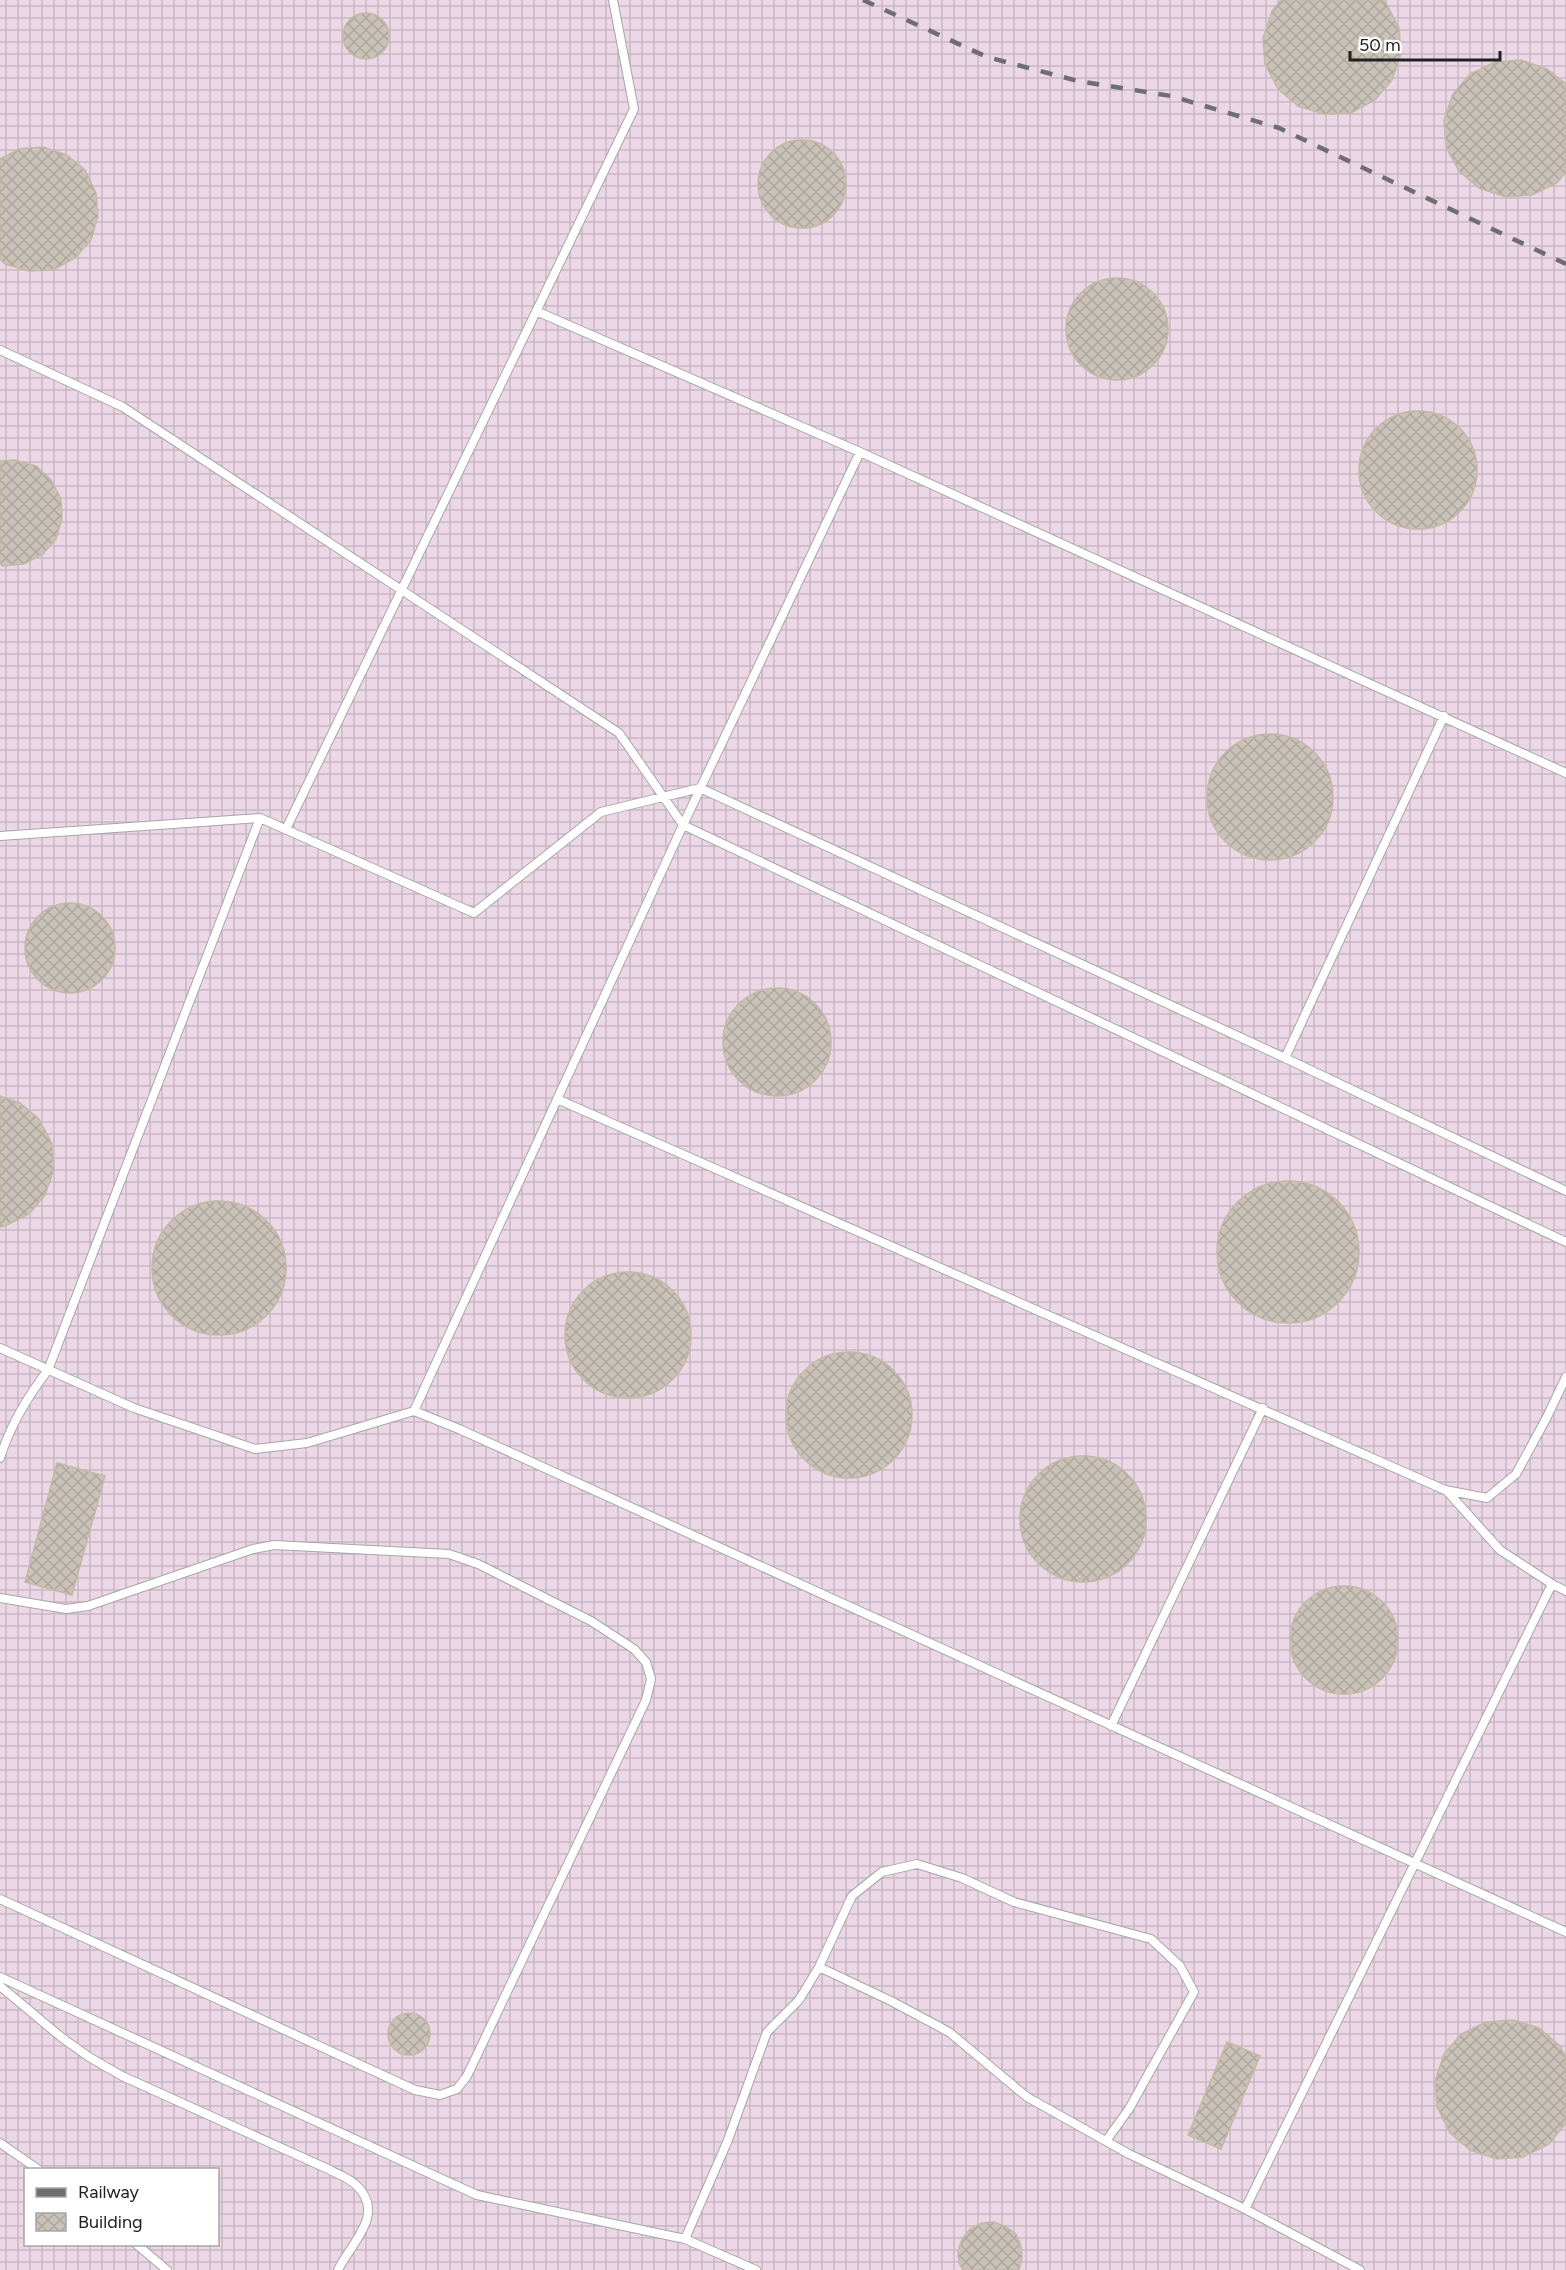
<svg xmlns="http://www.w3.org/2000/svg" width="1566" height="2270" font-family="Figtree,sans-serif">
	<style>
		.industrial { fill: url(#industrial-grid); fill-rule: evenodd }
		.building { fill: url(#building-cross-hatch); stroke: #c4b8a7; stroke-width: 1.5 }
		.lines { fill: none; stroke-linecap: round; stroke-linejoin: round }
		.lane-casing { stroke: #a7a7a7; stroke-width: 10 }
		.lane { stroke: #fff; stroke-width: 8 }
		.rail { stroke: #6e6e6e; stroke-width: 4.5; stroke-dasharray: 12 12; stroke-linecap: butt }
	</style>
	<defs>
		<pattern id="industrial-grid" width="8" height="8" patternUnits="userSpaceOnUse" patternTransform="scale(1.5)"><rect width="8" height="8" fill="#ebd7e5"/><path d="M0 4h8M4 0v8" fill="none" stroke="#c9b8c4"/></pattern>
		<pattern id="building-cross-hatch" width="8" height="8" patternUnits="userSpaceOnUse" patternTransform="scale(1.5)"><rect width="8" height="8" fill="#cac2b8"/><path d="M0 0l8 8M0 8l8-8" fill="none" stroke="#ada69e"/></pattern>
	</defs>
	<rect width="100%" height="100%" fill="#f1efe6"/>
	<path class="industrial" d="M0 0H1566V2270H0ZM26 2170H218V2244H26Z"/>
	<path class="building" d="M1281 0H1383L1386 3 1399 28 1401 54 1392 80 1375 100 1351 113 1324 114 1298 106 1278 89 1265 64 1263 38 1272 11Z
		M343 36a23 23 0 1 1 46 0a23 23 0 1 1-46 0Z
		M1521 60 1547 69 1566 84V172L1557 183 1532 195 1506 197 1479 188 1459 171 1446 147 1444 120 1453 94 1470 74 1495 62Z
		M758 184a44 44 0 1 1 88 0a44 44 0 1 1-88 0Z
		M43 147 67 155 85 170 96 193 98 216 91 240 75 258 53 270 29 271 5 264 0 259V159L19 149Z
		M1066 329a51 51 0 1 1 102 0a51 51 0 1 1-102 0Z
		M1359 470a59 59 0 1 1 118 0a59 59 0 1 1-118 0Z
		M15 460 36 466 51 480 61 499 62 519 56 539 43 554 24 564 3 566 0 564V461Z
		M1207 797a63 63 0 1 1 126 0a63 63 0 1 1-126 0Z
		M25 948a45 45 0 1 1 90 0a45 45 0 1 1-90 0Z
		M723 1042a54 54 0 1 1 108 0a54 54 0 1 1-108 0Z
		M0 1096 20 1103 39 1119 52 1144 54 1169 45 1195 29 1214 5 1226 0 1227Z
		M1217 1252a71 71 0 1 1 142 0a71 71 0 1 1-142 0Z
		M152 1268a67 67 0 1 1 134 0a67 67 0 1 1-134 0Z
		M565 1335a63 63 0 1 1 126 0a63 63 0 1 1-126 0Z
		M786 1415a63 63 0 1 1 126 0a63 63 0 1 1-126 0Z
		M1020 1519a63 63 0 1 1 126 0a63 63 0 1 1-126 0Z
		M57 1463 105 1476 72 1595 25 1582Z
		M1290 1640a54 54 0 1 1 108 0a54 54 0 1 1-108 0Z
		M388 2034a21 21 0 1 1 42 0a21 21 0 1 1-42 0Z
		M1513 2020 1539 2028 1560 2046 1566 2058V2123L1549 2144 1523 2157 1497 2159 1470 2150 1450 2133 1437 2107 1435 2081 1444 2054 1461 2034 1486 2022Z
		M1227 2042 1260 2056 1221 2149 1188 2135Z
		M994 2222 1006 2227 1016 2234 1021 2246 1022 2258 1019 2270H963L959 2263 958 2251 962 2239 970 2229 982 2223Z"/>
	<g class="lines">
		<g class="lane-casing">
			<path id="lane" d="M536 311 860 452 1566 773
				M0 350 123 407 619 733 683 825 1566 1242
				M286 829 634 109 613 0
				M0 836 260 818 474 913 601 812 700 788 1285 1058 1566 1191
				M1285 1058 1444 716
				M557 1099 1445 1490 1487 1498 1516 1474 1547 1417 1566 1377
				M0 1348 134 1408 255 1449 307 1443 414 1411 459 1429 1566 1932
				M414 1411 683 825 860 452
				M0 1458C10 1426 28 1396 48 1370L260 818
				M1446 1490 1500 1550 1552 1584 1566 1591
				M0 1598 66 1609 88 1606 253 1549 274 1545 449 1554 478 1564 591 1621 634 1649 646 1662 651 1679 646 1700 467 2076 457 2089 440 2095 415 2090 0 1899
				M1111 1726 1263 1408
				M819 1967 852 1896 882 1872 917 1864 962 1878 1014 1902 1151 1939 1180 1966 1194 1992 1129 2109 1106 2141
				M0 1977 477 2195 685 2239 756 2270
				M0 1986 61 2037 89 2057 122 2076 328 2169C337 2174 350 2178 357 2186 386 2214 351 2243 338 2270
				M0 2143 39 2170
				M685 2239 728 2140 767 2032 799 2000 819 1967 891 2001 949 2032 1027 2097 1129 2154 1245 2209
				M136 2244 167 2270
				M1360 2270 1245 2209 1552 1584"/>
		</g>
		<use href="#lane" class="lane"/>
		<path class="rail" d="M863 0 987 57 1078 81 1171 96 1279 128 1566 264"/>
	</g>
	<rect x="24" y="2168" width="195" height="78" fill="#ffffff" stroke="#a6a6a6" stroke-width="1.5"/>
	<rect x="36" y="2188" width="30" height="9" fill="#6e6e6e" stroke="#a6a6a6" stroke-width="1.5"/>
	<text x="78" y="2198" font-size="18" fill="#202020">Railway</text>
	<rect x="36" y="2213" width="30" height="18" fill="url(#building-cross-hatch)" stroke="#a6a6a6" stroke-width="1.5"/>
	<text x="78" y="2228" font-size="18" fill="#202020">Building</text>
	<path d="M1350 51v9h150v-9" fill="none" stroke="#202020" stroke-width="3"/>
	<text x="1359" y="51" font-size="18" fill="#202020" stroke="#ffffff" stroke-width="4.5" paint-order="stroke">50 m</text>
</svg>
